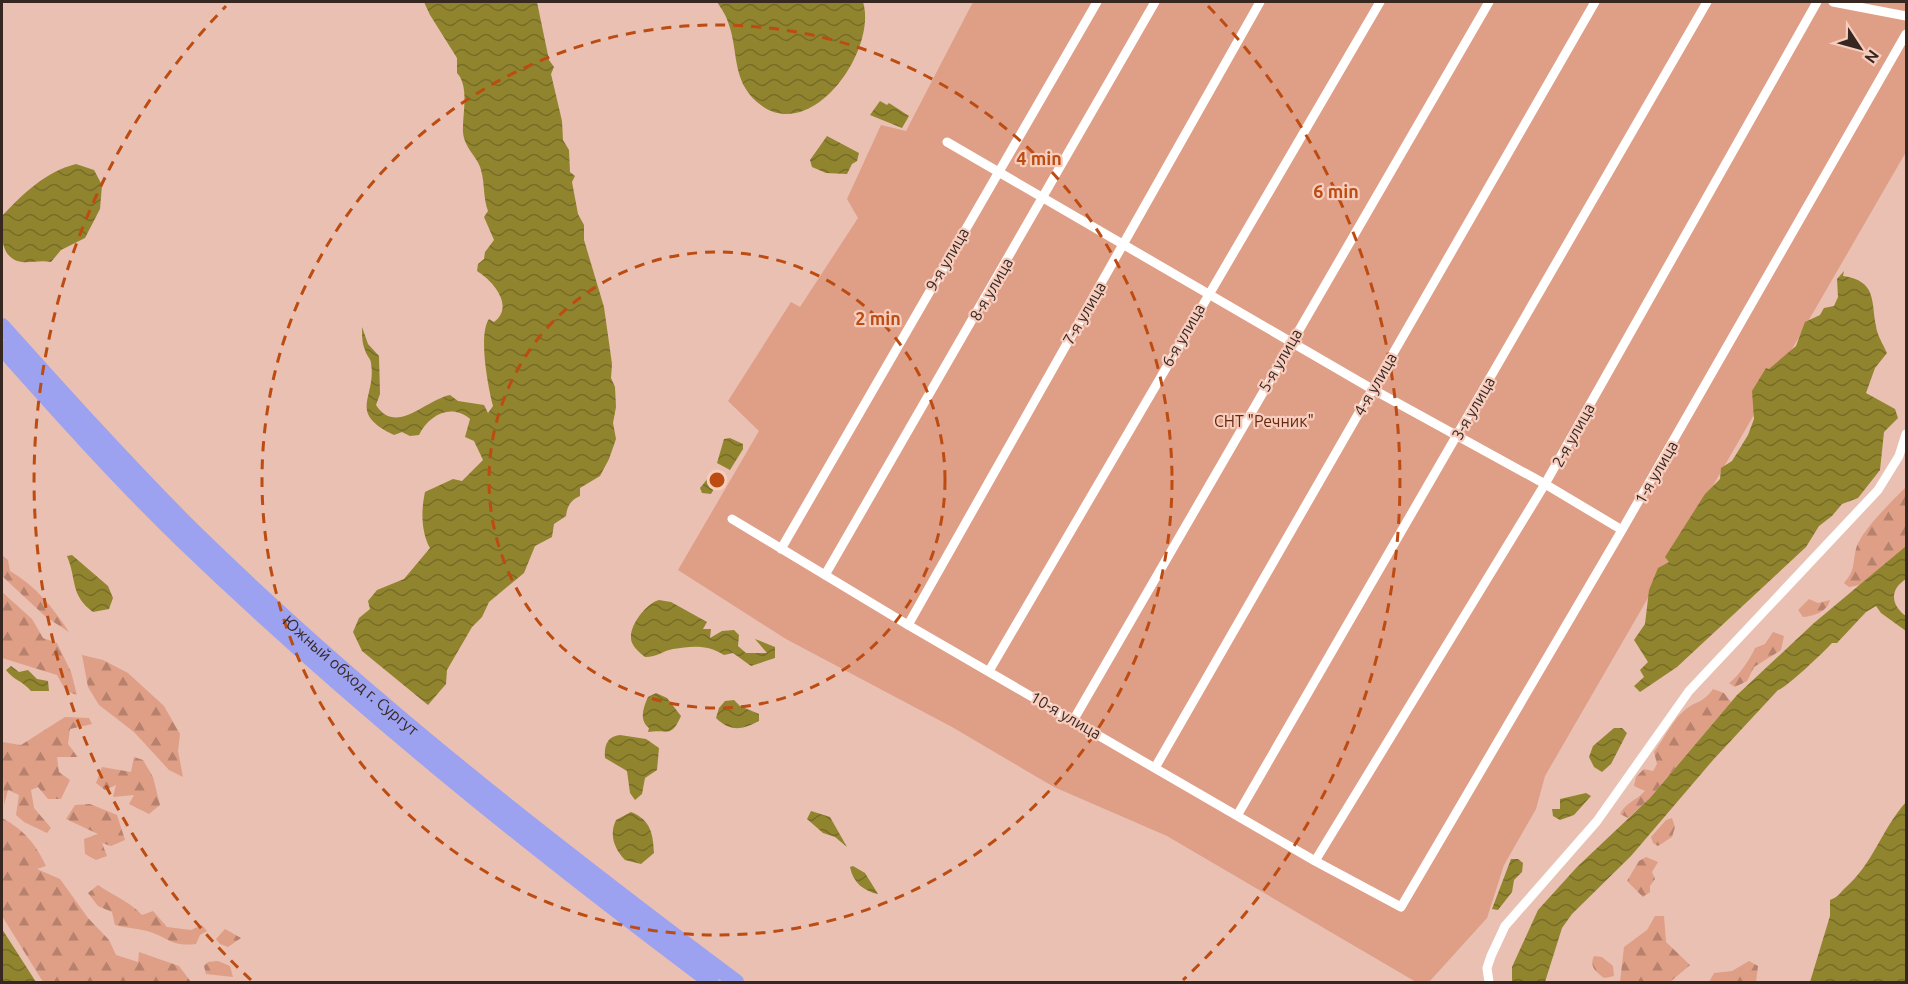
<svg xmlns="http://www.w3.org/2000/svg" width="1908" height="984" font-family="Ubuntu,sans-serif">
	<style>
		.forest { fill: url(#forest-firs) }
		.garden { fill: #df9e86 }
		.water { fill: url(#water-waves) }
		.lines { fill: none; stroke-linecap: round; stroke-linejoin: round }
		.street { stroke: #fff; stroke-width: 9 }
		.highway { stroke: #9ca1f0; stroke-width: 16 }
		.ring { fill: none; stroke: #bc4c11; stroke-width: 3; stroke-dasharray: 10 8 }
		.labels { text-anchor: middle; stroke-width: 4.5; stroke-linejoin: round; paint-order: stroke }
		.street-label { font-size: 16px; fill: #372721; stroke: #f7cdbe }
		.park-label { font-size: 16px; fill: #66270e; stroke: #f7cdbe }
		.centre { fill: #bc4c11; stroke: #f7cdbe; stroke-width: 3 }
		.ring-label { font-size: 18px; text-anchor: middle; font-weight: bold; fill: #bc4c11; stroke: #f7cdbe; stroke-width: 4.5; stroke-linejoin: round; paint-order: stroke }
	</style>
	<defs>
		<pattern id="forest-firs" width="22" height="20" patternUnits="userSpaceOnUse" patternTransform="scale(1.5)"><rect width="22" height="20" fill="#df9e86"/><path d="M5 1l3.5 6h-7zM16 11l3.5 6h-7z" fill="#b6816d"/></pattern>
		<pattern id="water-waves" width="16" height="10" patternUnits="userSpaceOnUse" patternTransform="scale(1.5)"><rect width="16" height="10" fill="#91842e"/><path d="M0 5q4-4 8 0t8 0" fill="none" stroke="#776c27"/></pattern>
	</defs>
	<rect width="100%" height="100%" fill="#e9c0b2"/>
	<path class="forest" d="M1906 487V546L1860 585 1849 587 1844 583C1856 569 1852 565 1856 549 1860 532 1894 499 1906 487Z
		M2 555 8 560 10 571C36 586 53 608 69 632L46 617 2 576Z
		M2 592 32 619 43 638 57 643 71 672 77 695 66 691 57 675 2 658Z
		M1809 599 1818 603 1830 600C1827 612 1814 616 1803 617L1798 610Z
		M1773 632 1784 636 1781 650 1754 667 1747 681 1735 687 1729 683C1739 676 1750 659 1755 648L1765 644Z
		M82 655 103 660 128 673 164 706 180 734 178 751 183 777 169 770 134 732 99 705 88 687Z
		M1713 689 1724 693 1731 702 1650 798 1628 818 1620 814C1626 802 1636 801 1645 791L1634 786 1636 777 1644 769 1653 771 1657 764 1654 752C1664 739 1673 719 1686 709 1698 700 1703 703 1713 689Z
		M65 717 89 718 92 724 70 729 68 744 78 757H57L59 772 70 780 61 799H48L38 787 31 790 34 808 51 828 47 833 24 822 16 815 19 795 8 790 4 805 2 742 21 745Z
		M134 757 143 760 153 777 160 805 149 814 129 804 134 795 113 797 116 785 105 790 96 783 102 767 131 772Z
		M90 804 117 815 125 840 111 846 102 843 107 856 96 860 85 854 84 839 98 834 66 819 75 805Z
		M2 818C24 830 35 843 46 866L37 869 60 879 88 918 109 940 116 955 138 962 139 952 179 966 191 982H43L2 916Z
		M1672 818 1675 827 1672 837 1658 846 1653 843 1651 837 1666 820Z
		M1646 857 1658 862 1652 872 1655 879 1650 886V892L1643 897 1627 881 1639 861Z
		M98 885C111 894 133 904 142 915L153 911 167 927 191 930 202 925 207 931 200 935 196 944C171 947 168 937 147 931 136 928 125 928 115 925L112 912 98 906 88 893Z
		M1655 916H1664L1666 942 1690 965 1670 982H1620L1624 947 1647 930Z
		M225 929 241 938 228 947 220 944 216 939Z
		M1594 956 1602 957 1613 966 1614 976 1604 978C1596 972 1589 967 1594 956Z
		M218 961 230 966 233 977 206 974 204 966 208 962Z
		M1749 961 1758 966 1756 982H1709L1714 973 1732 971Z"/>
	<path class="garden" d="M973 2H1906V152L1545 776 1536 809 1504 865 1487 918 1429 982H1416L1167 836 1054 787 952 727 786 639 678 570 759 431 728 401 791 302 800 307 858 218 847 199 881 125 906 131Z"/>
	<path class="water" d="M424 2H537L549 60 554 67 551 74 562 121 563 140 569 150 570 172 575 176 572 182 578 214 584 225V240L604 307 612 364 611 378 615 387 616 407 613 423 616 439 609 459 600 476 580 488V496C571 500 567 506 566 516L554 524 552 537 535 546 524 573 489 602 482 617 472 627 447 670 446 684 428 705 362 651 353 632 359 618 370 609 368 601 377 590 404 579 430 548C421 532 421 510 425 492L453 479 462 481 483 460 474 441 465 437 470 419C451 403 429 415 419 435L410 436 402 432 394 435C346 412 377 398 371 363 371 359 366 355 365 350 362 343 362 335 362 327L368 344 379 356 380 394 376 405C396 436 425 400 450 395L458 401 484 405 488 413 493 406C488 387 478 334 489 319L494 322C515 306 493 281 477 271L478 264 484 259 485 252 494 240 484 217 488 211C483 198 485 184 481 170 478 157 464 148 463 132 462 115 470 87 457 73V58L430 15Z
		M717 2H863C878 50 810 148 757 102 731 79 739 51 728 22 726 15 721 8 717 2Z
		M880 101 887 105 889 103 909 116 902 128 870 115Z
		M827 136 859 153 857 161 852 164 847 174 826 173 812 167 810 160Z
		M76 164 94 170 102 185 100 209 85 238 61 250 51 262C40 260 31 263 22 262 0 259 1 234 2 216 24 193 45 172 76 164Z
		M1844 271 1843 276C1877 281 1871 301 1876 326 1877 335 1883 344 1887 353L1875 368 1866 393 1895 409 1898 418 1884 432 1880 470 1858 498 1842 504 1832 516 1819 526 1806 547 1677 667 1640 692 1634 686 1644 677 1640 670 1648 662 1634 640 1645 624 1649 590 1658 568 1669 562 1665 557 1705 494 1720 479 1721 468 1732 461 1748 435 1754 419 1752 391 1766 368 1769 369 1796 346 1805 322 1820 315 1824 308 1834 306 1838 297 1837 279Z
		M730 438 743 444V449L730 470 717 463 724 439Z
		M720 470 723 473 711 494 702 493 700 488C707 481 709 472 720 470Z
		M1906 546V579C1889 590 1891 605 1906 616V631L1881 613 1876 606 1866 612 1837 643H1832C1825 651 1785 689 1778 690L1713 760 1631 856 1572 914 1562 928 1545 982H1512V967L1538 910 1577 867 1650 798 1737 695 1814 623Z
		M72 555 108 586 113 598 109 609 93 612C70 595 77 580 67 556Z
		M659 600 671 602 707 622 703 629H711L710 638 722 631 734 630 739 635 738 646 746 653H767L755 639 775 647V658L751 666 733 653 724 655C708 644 691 646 673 649 662 651 658 657 645 657 640 653 631 646 631 638 630 624 647 603 659 600Z
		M11 666 19 672 28 670 37 679 48 681 49 691H31C23 681 13 680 6 670Z
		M656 693 667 698 681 716C671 739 667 729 648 732L649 728C639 720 643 708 648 697Z
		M734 700 740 706 759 714V721C742 730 730 732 716 718L719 708 725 701Z
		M1614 728H1622L1627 733 1611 764 1602 772 1594 767 1589 757 1593 746Z
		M620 735 646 739 659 748 657 770 645 778 642 794 635 800 630 793 627 771 605 758C604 746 607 736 620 735Z
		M1586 793 1591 796 1574 815 1560 820 1553 816 1552 809H1560V799Z
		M1906 802V982H1810L1830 916V900C1838 897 1839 894 1844 889 1874 863 1881 830 1906 802Z
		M811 811 830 817 847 847 835 837 823 833 807 819Z
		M631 812C651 820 653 834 654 853L641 864 625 860C614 848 609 835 616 820Z
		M1511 859H1518L1523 863 1522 872 1514 880 1512 892 1498 910 1492 909Z
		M853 866 865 873 878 894C864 891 853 883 850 867Z
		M2 929 36 982H2Z"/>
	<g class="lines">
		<path class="street" d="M1833 2 1906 16
			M947 142 1372 389 1545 484 1622 530
			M732 519 908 625 1315 861 1401 907 1622 530 1906 34
			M781 549 1097 2
			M825 575 1155 2
			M908 625 1260 2
			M989 671 1380 2
			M1074 719 1489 2
			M1156 766 1595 2
			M1238 814 1707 2
			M1315 861 1545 484 1817 2
			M1489 982 1487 968 1491 956 1505 926 1597 821 1689 691 1878 490 1899 456 1906 434"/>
		<g class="highway">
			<path id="s1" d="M2 326C64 395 126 464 191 529 360 695 547 840 736 982"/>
			<path d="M2 348C60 413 119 479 182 540 348 700 527 844 711 982"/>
		</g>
	</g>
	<g class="ring">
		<circle cx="717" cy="480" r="228"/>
		<circle cx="717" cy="480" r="455"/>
		<path d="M251 980A683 683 0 0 1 226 6M1208 6A683 683 0 0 1 1183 980"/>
	</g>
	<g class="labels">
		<g class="street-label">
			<text transform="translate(947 259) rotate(-60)" y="6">9-я улица</text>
			<text transform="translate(991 289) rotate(-60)" y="6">8-я улица</text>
			<text transform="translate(1084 313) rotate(-60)" y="6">7-я улица</text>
			<text transform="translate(1183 335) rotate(-60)" y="6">6-я улица</text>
			<text transform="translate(1280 360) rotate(-60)" y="6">5-я улица</text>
			<text transform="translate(1375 384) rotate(-60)" y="6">4-я улица</text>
			<text transform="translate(1473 408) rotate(-60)" y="6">3-я улица</text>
			<text transform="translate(1573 435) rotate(-61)" y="6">2-я улица</text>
			<text transform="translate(1656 472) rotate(-60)" y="6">1-я улица</text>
			<text dy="6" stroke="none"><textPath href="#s1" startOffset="494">Южный обход г. Сургут</textPath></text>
			<text transform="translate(1066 715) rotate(30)" y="6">10-я улица</text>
		</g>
		<g class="park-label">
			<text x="1264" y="427">СНТ "Речник"</text>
		</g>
	</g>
	<circle cx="717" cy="480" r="9" class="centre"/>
	<g class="ring-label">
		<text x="1039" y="165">4 min</text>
		<text x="1336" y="198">6 min</text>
		<text x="878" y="325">2 min</text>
	</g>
	<rect width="1908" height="984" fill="none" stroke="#372721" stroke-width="6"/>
	<g transform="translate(1860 48) rotate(126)" stroke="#f7cdbe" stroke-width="4.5" paint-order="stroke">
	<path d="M0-4.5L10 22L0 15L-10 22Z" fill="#372721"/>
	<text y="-9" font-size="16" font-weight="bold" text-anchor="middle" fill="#372721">N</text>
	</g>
</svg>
